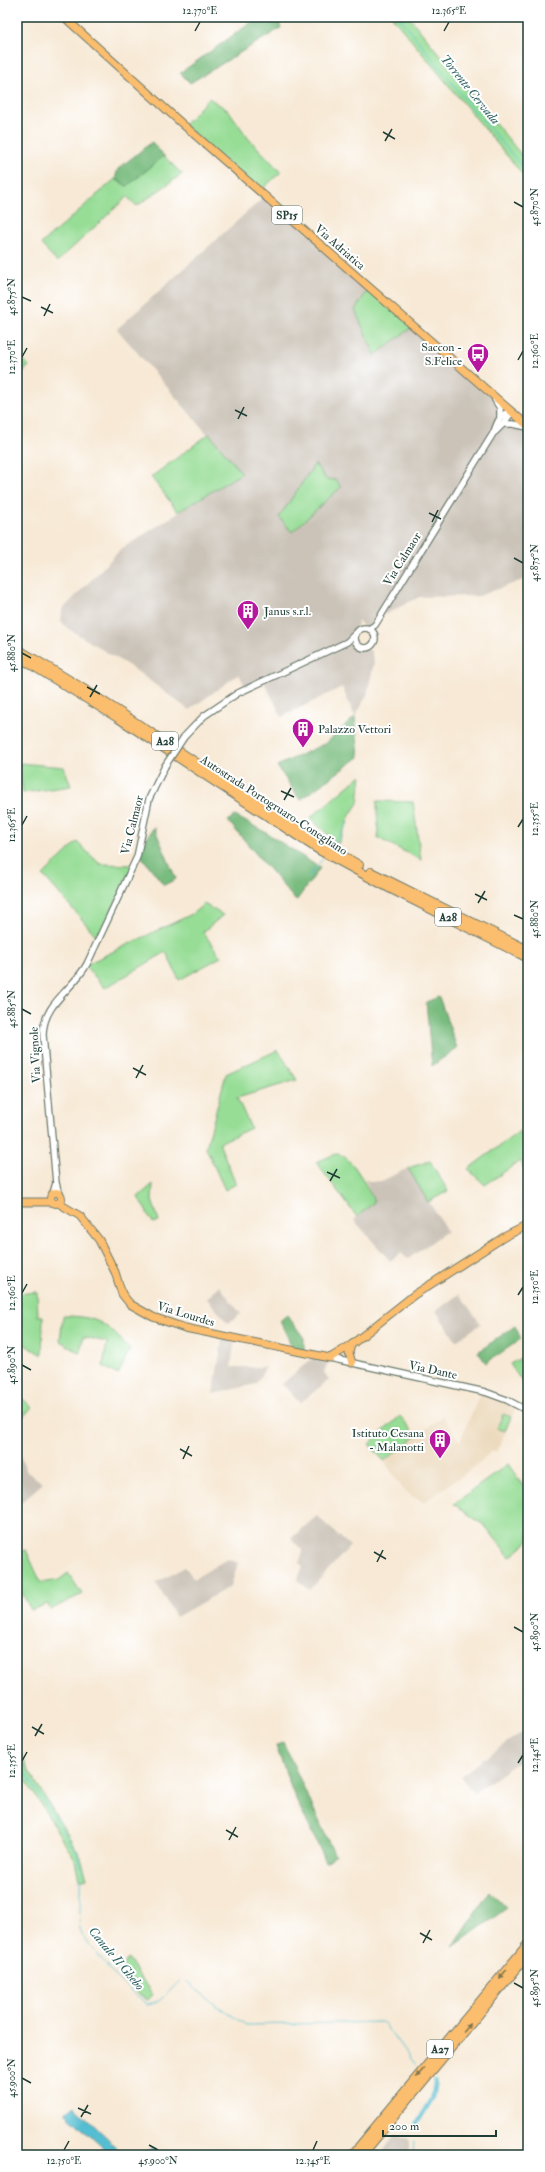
<svg xmlns="http://www.w3.org/2000/svg" width="545" height="2172" font-family="'IM FELL Double Pica',serif">
	<style>
		.built { fill: #ebd8ba }
		.industrial { fill: #cbc3b8 }
		.green { fill: #97dd96; stroke: #5b8d65 }
		.forest { fill: #79bc7f; stroke: #4c7c5a }
		.water { fill: #55bed2; stroke: #3a7e83 }
		.lines { fill: none; stroke-linecap: round; stroke-linejoin: round }
		.stream { stroke: #55bed2; stroke-width: 1 }
		.canal { stroke: #55bed2; stroke-width: 4 }
		.minor-casing { stroke: #6b796c; stroke-width: 8 }
		.major-casing { stroke: #6b796c; stroke-width: 9 }
		.highway-casing { stroke: #6b796c; stroke-width: 10 }
		.minor { stroke: #fff; stroke-width: 5.5 }
		.major { stroke: #fbbd6e; stroke-width: 7 }
		.highway { stroke: #fbbd6e; stroke-width: 8 }
		.minor-bridge-casing { stroke: #6b796c; stroke-width: 8; stroke-linecap: butt }
		.minor-bridge { stroke: #fff; stroke-width: 5.5 }
		.oneway { fill: #82774e }
		.ticks { fill: none; stroke: #1f3d34; stroke-width: 1.5 }
		.labels { text-anchor: middle; stroke-width: 4; stroke-linejoin: round; paint-order: stroke }
		.shield { fill: #fff; stroke: #627771; stroke-width: 1 }
		.shield-label { font-size: 11px; font-weight: bold; fill: #1f3d34 }
		.street-label { font-size: 12px; fill: #1f3d34; stroke: #fff }
		.poi-label { font-size: 12px; fill: #1f3d34; stroke: #fff; text-anchor: end }
		.water-label { font-size: 13px; font-style: italic; fill: #2f6463; stroke: #fff }
		.neatline { fill: none; stroke: #1f3d34; stroke-width: 1.5 }
		.ticks-label { font-size: 10px; text-anchor: middle; fill: #1f3d34 }
	</style>
	<rect width="100%" height="100%" fill="#fff"/>
	<filter id="ink" filterUnits="userSpaceOnUse"><feTurbulence type="fractalNoise" baseFrequency=".025" numOctaves="2"/><feDisplacementMap in="SourceGraphic" scale="8" xChannelSelector="R" yChannelSelector="G"/><feConvolveMatrix kernelMatrix="1 2 1 2 8 2 1 2 1" color-interpolation-filters="sRGB"/></filter>
	<filter id="wash" filterUnits="userSpaceOnUse"><feTurbulence type="fractalNoise" baseFrequency=".012" numOctaves="4" result="noise"/><feDisplacementMap in="SourceGraphic" scale="16" xChannelSelector="R" yChannelSelector="G"/><feGaussianBlur stdDeviation="0.9" result="paint"/><feColorMatrix in="noise" values="0 0 0 0 0 0 0 0 0 0 0 0 0 0 0 0 0 1.4 0 .05"/><feComposite in="paint" operator="in"/></filter>
	<g filter="url(#wash)">
		<rect width="100%" height="100%" fill="#f7e9d5"/>
		<path class="built" d="M481 1391 517 1405 497 1452H491L477 1465 424 1502 413 1497 402 1488 384 1461 443 1416 460 1441Z"/>
		<path class="industrial" d="M265 196 370 287 376 354 414 326 493 395 503 424 528 427V578L479 596 419 597 380 617 369 629 364 628 358 620 357 631 348 642 356 644 371 651 374 662 367 695 355 717 342 687 282 717 263 680 246 688 239 674 189 710 134 669 67 628 61 621 62 610 121 549 241 473 117 329Z
			M408 1168 447 1231 408 1259 401 1253 390 1261 354 1220 374 1202 365 1179 371 1182 382 1181Z
			M219 1286 241 1314 228 1323 207 1299Z
			M459 1294 481 1324 456 1341 436 1311Z
			M223 1336 235 1339 231 1367H266L256 1384 213 1394Z
			M316 1355 330 1358 324 1372 329 1380 300 1403 282 1384Z
			M19 1453 27 1472 43 1483 17 1506V1455Z
			M317 1516 350 1546 310 1590 297 1580 303 1566 299 1563 303 1551 291 1538Z
			M227 1559 238 1563 231 1586 176 1617 156 1583 185 1567 194 1579Z
			M526 1729 528 1755 474 1793 460 1776Z
			M395 2134 409 2139V2155H380Z"/>
		<path class="green" d="M392 17H409L528 163V181Z
			M209 98 229 111 248 138 281 172 260 191 184 125Z
			M164 156 182 174 137 206 127 197 57 262 41 244 115 179 127 186Z
			M370 287 414 326 375 355 355 310Z
			M17 352 29 366 17 377Z
			M209 434 242 473 178 512 151 477Z
			M315 464 326 479 336 480 341 487 292 532 279 517Z
			M19 763 64 767 71 786 23 793Z
			M361 775 358 803 350 815 338 844 310 818Z
			M377 801 413 802 421 860 378 838Z
			M77 842 100 864 133 865 99 939 43 875Z
			M204 904 223 915 203 932 221 957 179 980 166 952 105 988 86 967 87 964 192 914Z
			M278 1050 297 1080 237 1098 251 1128 219 1143 236 1184 225 1190 206 1148 226 1074Z
			M520 1131 528 1142V1168L525 1170 520 1161 485 1185 468 1169Z
			M336 1154C351 1153 369 1190 374 1202L357 1217 316 1162Z
			M430 1161 448 1191 428 1202 408 1168Z
			M153 1184 152 1200 159 1221 153 1223 138 1197Z
			M37 1292 38 1316H43L42 1355 17 1340V1294Z
			M63 1316C99 1316 106 1324 130 1349L118 1375 103 1366 107 1342 83 1337 80 1353 60 1341Z
			M528 1354V1380L523 1383 510 1364Z
			M17 1394 32 1407 17 1424Z
			M503 1414 511 1417 505 1431 497 1428Z
			M400 1416 417 1436 384 1461 369 1444Z
			M508 1464 528 1493V1542L510 1557 485 1526 454 1504Z
			M26 1550 41 1583 59 1580 68 1573 82 1594 50 1610 48 1604 31 1610 17 1584V1553Z
			M17 1744 26 1766 80 1855 87 1878 79 1880 75 1860 19 1769 17 1764Z
			M128 1959 153 1995 148 2000 140 1996 118 1970Z"/>
		<path class="forest" d="M259 17H277L281 28 190 83 180 73Z
			M152 142 164 156 127 186 115 179 118 169Z
			M355 717 359 757 300 800 277 766 326 743Z
			M235 816 265 832 320 868 296 901 228 821Z
			M154 827 176 879 164 885 138 852Z
			M439 997 457 1048 432 1066 426 1002Z
			M287 1315 304 1338V1353L294 1351 280 1321Z
			M515 1326 521 1339 486 1363 478 1352Z
			M283 1742 335 1856 326 1862 293 1793 276 1746Z
			M490 1891 507 1908 453 1947 458 1939Z"/>
		<path class="water" d="M74 2106 125 2155H126H111L65 2113Z
			M153 2149 162 2155H134Z"/>
		<g class="lines">
			<path class="stream" d="M399 17 473 109 528 173
				M333 845 348 823
				M308 878 324 857
				M17 1752 23 1769 78 1855 82 1870 79 1929 82 1935C98 1955 125 1992 148 2004L159 2001 180 1981
				M186 1981 216 2005 246 2025 383 2022 415 2065
				M413 2155 414 2141"/>
			<path class="canal" d="M415 2127 432 2099 435 2082"/>
		</g>
	</g>
	<g filter="url(#ink)">
		<g class="lines">
			<g class="minor-casing">
				<path id="minor" d="M495 400 500 408V418
					M503 424H513L528 427
					M495 432 503 424 512 412
					M355 638a10 10 0 1 1 20 0a10 10 0 1 1-20 0Z
					M369 629 375 625 380 617 494 432C497 422 500 415 510 411
					M184 737 204 716 238 693 347 642 355 634
					M53 1193 56 1183
					M59 1194 56 1183 43 1035C43 1003 73 990 87 964L137 857 149 799 165 766
					M330 1358 485 1392 507 1400 528 1411"/>
			</g>
			<g class="major-casing">
				<path id="major" d="M64 17 179 121 528 426
					M50.5 1198a5.5 5.5 0 1 1 11 0a5.5 5.5 0 1 1-11 0Z
					M17 1202H52
					M58 1203 80 1216 99 1240 115 1272 122 1294 130 1304 153 1317 185 1328 330 1358 351 1345 414 1295 504 1237 528 1225
					M351 1345 349 1353 352 1363"/>
			</g>
			<g class="highway-casing">
				<path id="highway" d="M17 649C135 716 242 799 359 865
					M17 656 118 718 319 850 389 888 528 958
					M371 872 528 950
					M352 2155 528 1944
					M362 2155 528 1955"/>
			</g>
			<use href="#minor" class="minor"/>
			<use href="#major" class="major"/>
			<use href="#highway" class="highway"/>
			<g class="minor-bridge-casing">
				<path id="minor-bridge" d="M165 766 184 737"/>
			</g>
			<use href="#minor-bridge" class="minor-bridge"/>
		</g>
		<defs><path id="oneway-solid" d="M-6-.8H1V-3.2L6.5 0L1 3.2V.8H-6Z"/></defs>
		<g class="oneway">
			<use href="#oneway-solid" transform="translate(503 1974) rotate(130)"/>
			<use href="#oneway-solid" transform="translate(467 2028) rotate(-50)"/>
			<use href="#oneway-solid" transform="translate(420 2073) rotate(130)"/>
		</g>
	</g>
	<path class="ticks" d="M195 31 200 22M444 31 449 22M383 132 395 139M385 141 392 129M514 202 523 207M22 297 31 301M41 307 53 313M44 316 50 304M22 357 27 348M518 360 523 351M235 410 247 416M238 419 244 407M429 513 441 519M432 522 438 510M514 558 523 563M22 653 31 658M87 687 100 694M90 697 97 685M281 791 294 797M284 800 291 788M22 825 27 816M518 827 523 819M475 894 487 900M478 903 485 891M514 915 523 919M22 1009 31 1014M133 1068 146 1075M136 1078 143 1065M327 1172 340 1178M330 1181 337 1169M22 1293 27 1284M518 1295 523 1287M22 1365 31 1370M180 1449 192 1456M183 1459 189 1446M374 1552 386 1559M377 1562 383 1550M514 1627 523 1632M32 1727 44 1734M35 1736 42 1724M22 1761 27 1752M518 1763 523 1755M226 1830 238 1837M229 1840 236 1827M420 1933 432 1940M423 1943 430 1930M514 1983 523 1988M22 2078 31 2083M78 2108 91 2114M81 2117 88 2105M149 2145 158 2150M64 2150 69 2141M313 2150 317 2141"/>
	<defs>
		<g id="bus-pin" transform="scale(1.15)"><path d="M0 17L-7.5 6A9.5 9.5 0 1 1 7.5 6Z" fill="#b5179e" stroke="#fff"/><path d="M-5-6H5V4H4V6H2V4H-2V6H-4V4H-5ZM-3.5-4V0h7V-4ZM-3.5 1.2v1.5H-2V1.2ZM2 1.2v1.5H3.5V1.2Z" fill="#fff"/></g>
		<g id="building-pin" transform="scale(1.15)"><path d="M0 17L-7.5 6A9.5 9.5 0 1 1 7.5 6Z" fill="#b5179e" stroke="#fff"/><path d="M-4-6H4V6H1V3H-1V6H-4ZM-2.5-4.3h1.7v1.8h-1.7ZM.8-4.3h1.7v1.8H.8ZM-2.5-1h1.7V.8h-1.7ZM.8-1h1.7V.8H.8Z" fill="#fff"/></g>
	</defs>
	<g fill-rule="evenodd">
		<use href="#bus-pin" x="478" y="354"/>
		<use href="#building-pin" x="248" y="611"/>
		<use href="#building-pin" x="303" y="729"/>
		<use href="#building-pin" x="440" y="1440"/>
	</g>
	<g class="labels">
		<g class="shield">
			<rect x="272" y="206" width="30" height="18" rx="3"/>
			<rect x="152" y="732" width="26" height="18" rx="3"/>
			<rect x="435" y="908" width="26" height="18" rx="3"/>
			<rect x="427" y="2040" width="26" height="18" rx="3"/>
		</g>
		<g class="shield-label">
			<text x="287" y="219">SP15</text>
			<text x="165" y="745">A28</text>
			<text x="448" y="921">A28</text>
			<text x="440" y="2053">A27</text>
		</g>
		<g class="street-label">
			<text transform="translate(340 247) rotate(41)" y="4">Via Adriatica</text>
			<text transform="translate(402 559) rotate(-58)" y="4">Via Calmaor</text>
			<text transform="translate(274 805) rotate(33)" y="4">Autostrada Portogruaro-Conegliano</text>
			<text transform="translate(132 825) rotate(-76)" y="4">Via Calmaor</text>
			<text transform="translate(35 1055) rotate(-93)" y="4">Via Vignole</text>
			<text transform="translate(186 1314) rotate(17)" y="4">Via Lourdes</text>
			<text transform="translate(433 1370) rotate(12)" y="4">Via Dante</text>
		</g>
		<g class="poi-label">
			<text x="462" y="351">Saccon -<tspan x="462" dy="14">S.Felice</tspan></text>
			<text x="264" y="615" text-anchor="start">Janus s.r.l.</text>
			<text x="318" y="733" text-anchor="start">Palazzo Vettori</text>
			<text x="424" y="1437">Istituto Cesana<tspan x="424" dy="14">- Malanotti</tspan></text>
		</g>
		<g class="water-label">
			<text transform="translate(471 89) rotate(51)" y="5">Torrente Cervada</text>
			<text transform="translate(117 1958) rotate(50)" y="5">Canale Il Ghebo</text>
		</g>
	</g>
	<rect width="545" height="2172" fill="none" stroke="#fff" stroke-width="44"/>
	<path d="M383 2130v6h113v-6" fill="none" stroke="#1f3d34" stroke-width="2"/>
	<text x="389" y="2130" font-size="12" fill="#1f3d34" stroke="#ffffff" stroke-width="3" paint-order="stroke">200 m</text>
	<rect x="22" y="22" width="501" height="2128" class="neatline"/>
	<g class="ticks-label">
		<text x="200" y="14">12.370°E</text>
		<text x="449" y="14">12.365°E</text>
		<text transform="translate(534 207) rotate(-90)" y="4">45.870°N</text>
		<text transform="translate(11 297) rotate(-90)" y="4">45.875°N</text>
		<text transform="translate(534 351) rotate(-90)" y="4">12.360°E</text>
		<text transform="translate(11 357) rotate(-90)" y="4">12.370°E</text>
		<text transform="translate(534 563) rotate(-90)" y="4">45.875°N</text>
		<text transform="translate(11 653) rotate(-90)" y="4">45.880°N</text>
		<text transform="translate(534 819) rotate(-90)" y="4">12.355°E</text>
		<text transform="translate(11 825) rotate(-90)" y="4">12.365°E</text>
		<text transform="translate(534 919) rotate(-90)" y="4">45.880°N</text>
		<text transform="translate(11 1009) rotate(-90)" y="4">45.885°N</text>
		<text transform="translate(534 1287) rotate(-90)" y="4">12.350°E</text>
		<text transform="translate(11 1293) rotate(-90)" y="4">12.360°E</text>
		<text transform="translate(11 1365) rotate(-90)" y="4">45.890°N</text>
		<text transform="translate(534 1632) rotate(-90)" y="4">45.890°N</text>
		<text transform="translate(534 1755) rotate(-90)" y="4">12.345°E</text>
		<text transform="translate(11 1761) rotate(-90)" y="4">12.355°E</text>
		<text transform="translate(534 1988) rotate(-90)" y="4">45.895°N</text>
		<text transform="translate(11 2078) rotate(-90)" y="4">45.900°N</text>
		<text x="64" y="2164">12.350°E</text>
		<text x="158" y="2164">45.900°N</text>
		<text x="313" y="2164">12.345°E</text>
	</g>
</svg>
